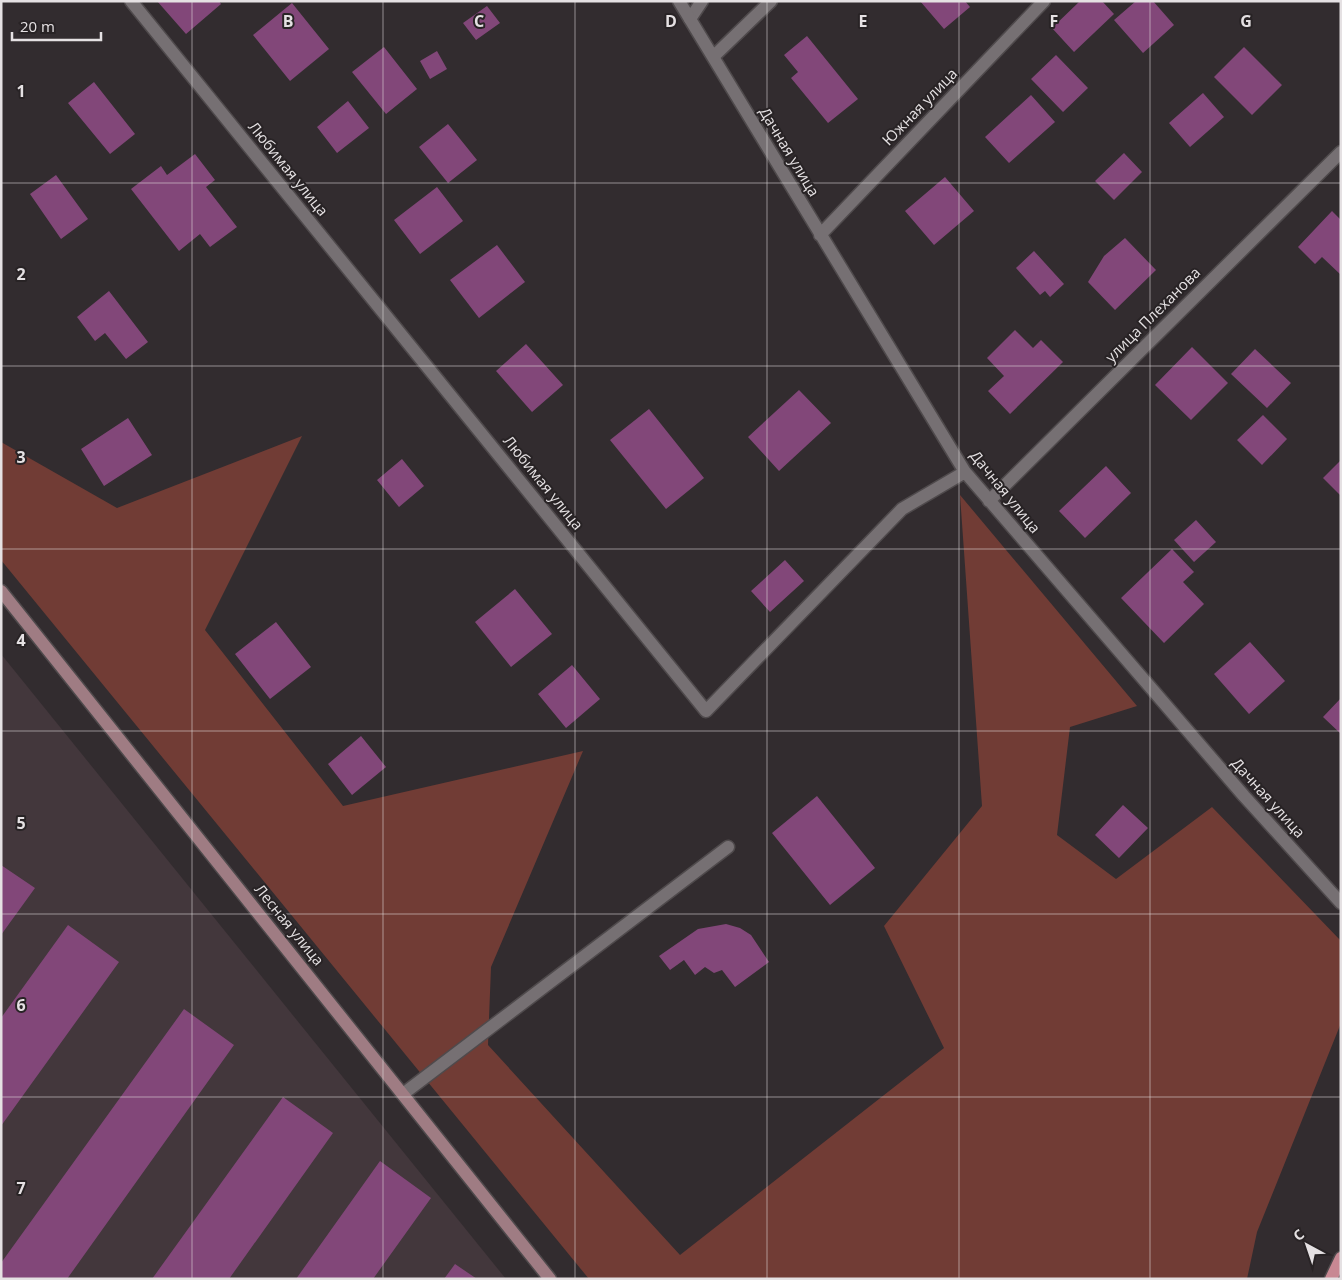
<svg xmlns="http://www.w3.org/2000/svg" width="1342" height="1280" font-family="'Open Sans',sans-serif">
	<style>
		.built { fill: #43373c }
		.green { fill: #713c35 }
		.building { fill: #824779 }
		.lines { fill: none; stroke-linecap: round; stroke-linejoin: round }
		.service-casing { stroke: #4f4a4c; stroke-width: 15 }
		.minor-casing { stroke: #4f4a4c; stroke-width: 15 }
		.secondary-casing { stroke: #4f4a4c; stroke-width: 15 }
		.primary-casing { stroke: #4f4a4c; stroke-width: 15 }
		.service { stroke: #767073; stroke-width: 12 }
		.minor { stroke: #767073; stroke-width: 12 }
		.secondary { stroke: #9f7c83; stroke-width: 12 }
		.primary { stroke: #c88893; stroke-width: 12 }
		.grid { fill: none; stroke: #e5e1e3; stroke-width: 1; stroke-opacity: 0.55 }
		.labels { text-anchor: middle; stroke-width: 4; stroke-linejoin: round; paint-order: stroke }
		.street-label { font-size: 15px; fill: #e5e1e3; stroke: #282325 }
		.grid-label { font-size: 16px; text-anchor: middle; font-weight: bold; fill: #e5e1e3; stroke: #282325; stroke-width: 4; stroke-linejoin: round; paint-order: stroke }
	</style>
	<rect width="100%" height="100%" fill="#322c2f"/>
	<path class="built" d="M1 654 506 1279H1Z"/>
	<path class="green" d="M302 436 205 630 343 806 583 751 491 967 488 1045 680 1255 944 1048 884 926 982 806 960 495 1137 706 1070 727 1057 835 1116 879 1212 807 1341 941V1023L1257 1232 1247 1279H589L1 560V442L117 508Z"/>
	<path class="building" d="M157 1H219L221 4 186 34Z
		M920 1H965L970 7 944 29Z
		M1080 1H1102L1114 14 1074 52 1052 28Z
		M1136 1H1153L1174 25 1143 53 1114 20Z
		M292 3 329 49 290 81 253 35Z
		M487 6 500 23 476 40 463 23Z
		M807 36 858 99 828 123 791 78 798 72 784 55Z
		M384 47 417 89 386 114 352 72Z
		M1244 47 1282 85 1252 115 1214 77Z
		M437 51 447 69 430 79 420 61Z
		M1056 55 1088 88 1063 112 1031 79Z
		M94 82 135 134 110 154 68 103Z
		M1203 93 1224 117 1190 147 1169 123Z
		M1031 95 1055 122 1009 163 985 137Z
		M348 101 369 128 337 153 317 127Z
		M448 124 477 160 448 183 419 147Z
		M1124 153 1142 172 1114 200 1095 181Z
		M195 154 215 180 206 187 237 227 210 247 200 234 179 251 131 189 161 166 167 175Z
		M56 175 88 219 61 239 30 194Z
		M945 177 974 211 934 245 905 211Z
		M437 187 463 221 420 254 394 220Z
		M1332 211 1341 220V275L1322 257 1315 264 1298 247Z
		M1125 238 1156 270 1115 310 1088 282 1104 256Z
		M497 245 525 282 479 318 450 280Z
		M1034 251 1064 284 1050 297 1045 291 1040 295 1016 268Z
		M109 291 148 342 126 359 105 333 95 341 77 317Z
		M1015 330 1033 348 1041 340 1063 362 1010 414 988 391 1004 376 987 358Z
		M526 344 563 385 532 412 496 371Z
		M1192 347 1228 383 1191 420 1155 385Z
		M1255 349 1291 383 1267 408 1231 374Z
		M799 390 831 423 779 471 748 437Z
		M649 409 704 478 666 509 610 440Z
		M1263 415 1287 439 1262 465 1237 440Z
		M128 418 152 455 104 486 81 449Z
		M402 459 424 486 399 507 377 480Z
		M1341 460V496L1323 478Z
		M1106 466 1131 493 1085 538 1059 511Z
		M1196 520 1216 542 1194 562 1174 540Z
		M1172 549 1194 572 1183 582 1204 604 1164 643 1121 598Z
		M785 560 804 581 770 612 751 591Z
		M515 589 552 634 511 667 475 622Z
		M276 622 311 667 270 699 235 654Z
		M1250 642 1285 681 1249 714 1214 674Z
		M572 665 600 699 566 728 538 694Z
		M1341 698V734L1323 717Z
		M361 736 386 767 352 795 328 764Z
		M817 796 875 868 830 905 772 833Z
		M1123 805 1148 828 1119 858 1095 835Z
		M1 865 35 888 1 935Z
		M726 924 740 928 751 935 769 962 735 987 722 970 714 973 705 967 695 975 684 960 670 970 659 956 698 929Z
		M68 925 119 962 1 1126V1018Z
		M184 1009 234 1045 67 1279H1V1263Z
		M283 1097 333 1133 229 1279H152Z
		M380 1161 431 1198 373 1279H296Z
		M455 1264 477 1279H444Z"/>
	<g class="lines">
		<g class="service-casing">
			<path id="service" d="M690 19 702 1
				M403 1094 728 847"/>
		</g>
		<g class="minor-casing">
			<path id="minor" d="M131 1 706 711 902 509 965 472
				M679 1 965 472 1244 796 1341 903
				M713 57 771 1
				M820 235 1044 1
				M989 501 1341 152"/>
		</g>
		<g class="secondary-casing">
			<path id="secondary" d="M1 591 550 1279"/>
		</g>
		<g class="primary-casing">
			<path id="primary" d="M1331 1279 1341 1258"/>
		</g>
		<use href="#service" class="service"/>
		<use href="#minor" class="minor"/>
		<use href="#secondary" class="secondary"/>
		<use href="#primary" class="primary"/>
	</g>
	<path class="grid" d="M192 1V1279M383 1V1279M575 1V1279M767 1V1279M959 1V1279M1150 1V1279M1 183H1341M1 366H1341M1 549H1341M1 731H1341M1 914H1341M1 1097H1341"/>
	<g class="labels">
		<g class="street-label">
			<text transform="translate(920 107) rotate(-46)" y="5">Южная улица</text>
			<text transform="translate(789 152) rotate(59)" y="5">Дачная улица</text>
			<text transform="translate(288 169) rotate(51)" y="5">Любимая улица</text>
			<text transform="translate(1153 315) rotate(-45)" y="5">улица Плеханова</text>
			<text transform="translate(543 483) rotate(51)" y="5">Любимая улица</text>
			<text transform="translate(1005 492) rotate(51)" y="5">Дачная улица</text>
			<text transform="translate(1268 798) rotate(48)" y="5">Дачная улица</text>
			<text transform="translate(289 925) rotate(51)" y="5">Лесная улица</text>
		</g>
	</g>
	<g class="grid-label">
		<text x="288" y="27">B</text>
		<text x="479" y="27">C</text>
		<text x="671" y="27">D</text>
		<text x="863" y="27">E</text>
		<text x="1054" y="27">F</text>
		<text x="1246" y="27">G</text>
		<text x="21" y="97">1</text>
		<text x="21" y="280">2</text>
		<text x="21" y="463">3</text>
		<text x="21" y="646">4</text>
		<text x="21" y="829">5</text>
		<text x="21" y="1011">6</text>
		<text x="21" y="1194">7</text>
	</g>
	<rect width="1342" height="1280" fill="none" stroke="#e5e1e3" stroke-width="5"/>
	<g transform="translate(1307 1245) rotate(320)" stroke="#282325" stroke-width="4" paint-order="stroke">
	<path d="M0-4L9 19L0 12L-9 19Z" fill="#e5e1e3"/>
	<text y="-8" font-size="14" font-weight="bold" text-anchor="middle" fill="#e5e1e3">С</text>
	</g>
	<path d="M12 32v8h89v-8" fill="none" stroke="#e5e1e3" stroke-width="2.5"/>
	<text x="20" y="32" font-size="15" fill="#e5e1e3" stroke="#282325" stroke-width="4" paint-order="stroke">20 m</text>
</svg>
